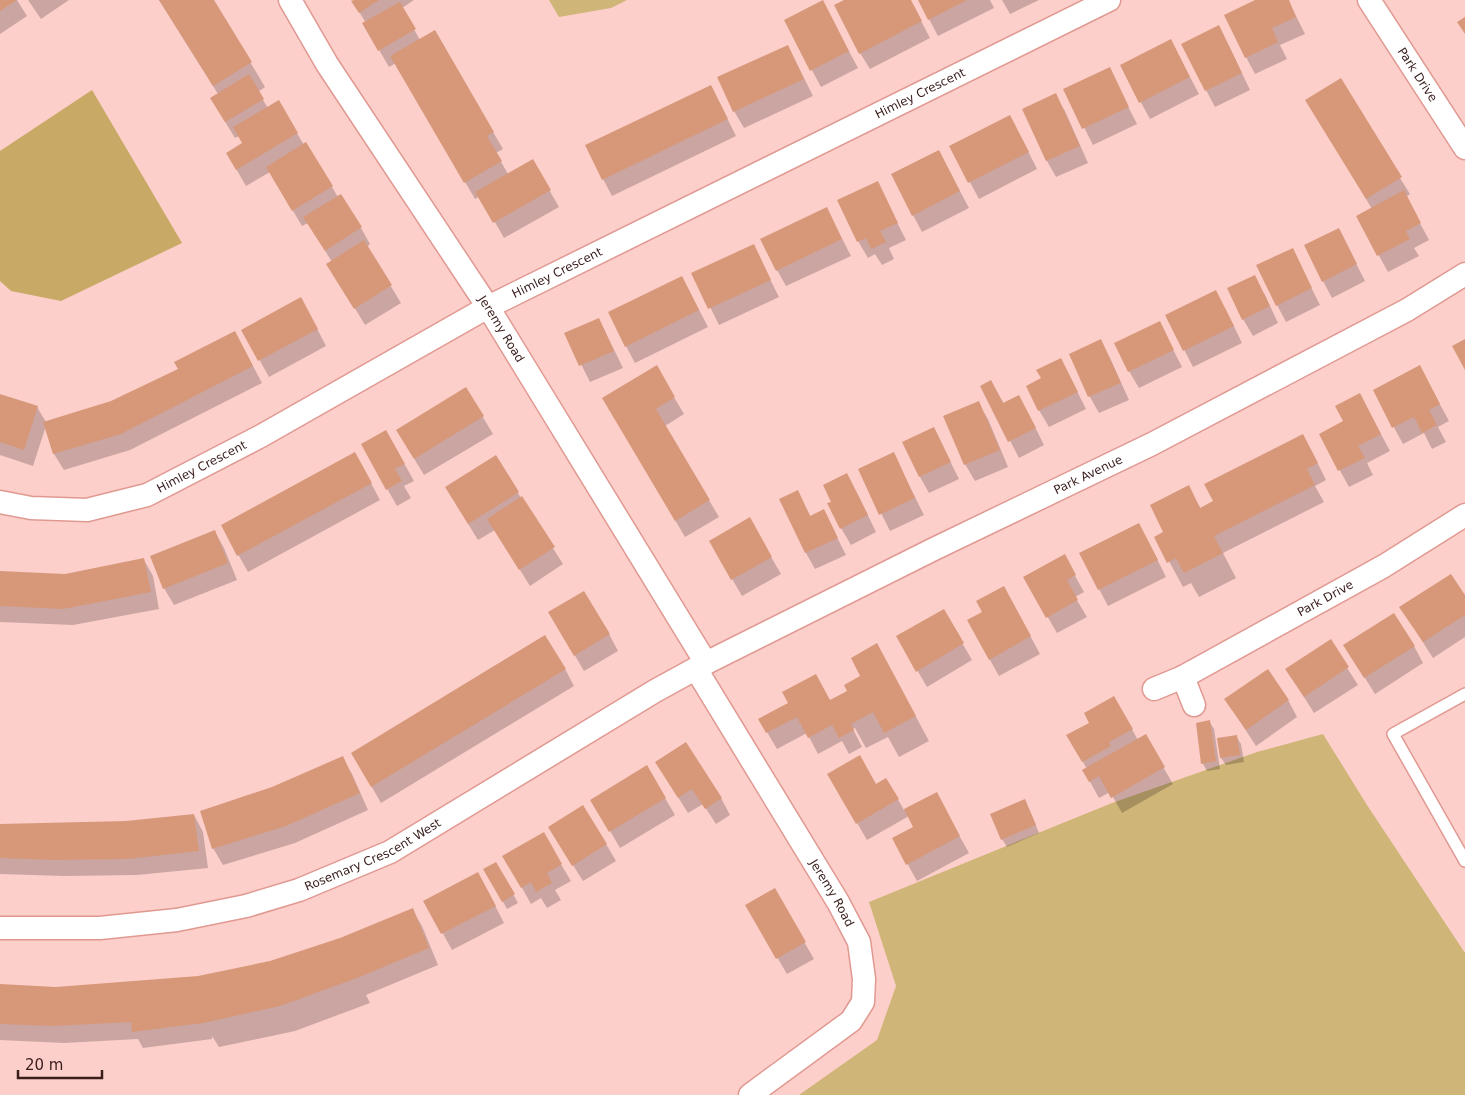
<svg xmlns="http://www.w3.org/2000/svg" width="1465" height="1095" font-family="'DejaVu Sans',sans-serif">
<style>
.green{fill:#d0b579}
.forest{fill:#c8a965}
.shadow{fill:#0003}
.building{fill:#d7987a}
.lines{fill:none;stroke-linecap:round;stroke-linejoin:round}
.lane-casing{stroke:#e09991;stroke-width:14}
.street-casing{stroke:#e09991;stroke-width:25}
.lane{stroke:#fff;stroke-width:11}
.street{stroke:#fff;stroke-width:22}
.labels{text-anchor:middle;stroke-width:4;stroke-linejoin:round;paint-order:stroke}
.street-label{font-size:12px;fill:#381d1b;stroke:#fdcfca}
</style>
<rect width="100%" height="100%" fill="#fdcfca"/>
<path class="green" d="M549,0H627L611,8L559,17Z
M1323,734L1367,805L1465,953V1095H799L877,1040L896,986L869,902L1112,803L1257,752Z"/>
<path class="forest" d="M92,90L182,243L61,301L11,291L0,281V151Z"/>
<path class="shadow" d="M0,0H17L27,16L0,34Z
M28,0H69L41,19Z
M159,0H213L265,87L258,92L268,108L278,102L304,145L306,144L338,197L340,196L361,228L370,244L367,247L401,303L365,325L338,280L332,262L308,223L302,226L270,172L246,186L227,153L244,144L239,136L235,138L221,115L218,94Z
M356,0H414L402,8L420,40L434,32L503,149L496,153L508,174L532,160L559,207L504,238L480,196L475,199L396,63L389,67L364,24L366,23L353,2Z
M847,0H910L930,38L870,69L860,53Z
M919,0H990L994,8L938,36Z
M1002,0H1039L1010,14Z
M1258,0H1288L1305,34L1280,45L1287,59L1255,74L1246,57Z
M831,18L858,68L821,87L785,20Z
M1171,41L1199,94L1150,119L1121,66Z
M1228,44L1250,90L1215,107L1206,90Z
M788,46L813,96L744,128L734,111Z
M1109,69L1137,124L1093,145L1065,90Z
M711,86L736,136L612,196L603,179Z
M1055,95L1065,111L1088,163L1056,177L1047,161L1023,109Z
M1317,117L1400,178L1410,194L1406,197L1429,240L1414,248L1419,256L1388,272L1357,216L1372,209Z
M1019,133L1037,169L979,199L951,147Z
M939,152L969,208L922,232L913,215Z
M877,183L906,240L889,248L894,259L882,265L875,254L868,258L858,241Z
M827,209L851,256L786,286L777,270Z
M1339,230L1365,281L1332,298L1323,281Z
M753,245L779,297L719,325L693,273Z
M1292,249L1320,305L1286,322L1277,305Z
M682,277L708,327L635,363L626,346Z
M1264,293L1278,323L1253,336L1243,319Z
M1225,308L1242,343L1193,367L1167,316Z
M310,315L326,346L269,377L243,330Z
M599,319L623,368L590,382L566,334Z
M1159,322L1182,367L1139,388L1129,371Z
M1101,341L1110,358L1129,400L1099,413L1090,397L1071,354Z
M244,349L262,383L130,450L64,470L54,454L46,426L33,466L0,455V395L37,407L46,422L111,402Z
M1061,359L1086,409L1049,427L1039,410Z
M656,367L684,414L665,426L719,517L685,537L603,398Z
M991,381L1004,404L1028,413L1044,445L1019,458L982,386Z
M1429,384L1449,421L1438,427L1446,442L1432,449L1424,433L1403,444L1374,391Z
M466,389L493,434L424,475L407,447Z
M1360,395L1390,451L1367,463L1373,475L1349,487L1320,434L1345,421Z
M978,403L988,419L1008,467L975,481L965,464Z
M934,429L959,479L929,493L920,477Z
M386,431L414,481L404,486L411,498L397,506L362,445Z
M1312,452L1326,480L1315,486L1324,502L1223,553L1236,578L1199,597L1191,583L1183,587L1156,537L1165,532L1188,487L1201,509Z
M893,453L924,515L890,531L859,469Z
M495,457L563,564L530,586L495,530L478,540L456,504Z
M364,470L380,500L248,572L222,526Z
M856,491L876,532L851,545L841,528Z
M797,492L811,517L823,510L846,555L815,569L806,553Z
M749,519L781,574L742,596L710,541Z
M215,532L224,548L237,580L174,605L164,588Z
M1148,541L1166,577L1108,606L1099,589Z
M1064,556L1084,592L1075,597L1087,617L1057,633L1025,578Z
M144,560L153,576L159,609L73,625L0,622V572L65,575Z
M1465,598V637L1433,658L1401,608Z
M1013,604L1040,654L999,676L990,660L983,613Z
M943,610L972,660L927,687L898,637Z
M550,613L609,634L618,651L584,671Z
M1330,641L1358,685L1314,713L1287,670Z
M1414,646L1423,663L1375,694L1355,662Z
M565,669L574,686L381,803L353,754Z
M891,670L929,741L899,757L888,737L866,748L855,728L853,729L862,747L849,754L842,741L818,754L807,733L777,749L760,720L830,702L849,691L862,677Z
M1114,698L1138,740L1145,736L1173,784L1122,813L1110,792L1099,798L1084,771L1087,769L1068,735L1090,723Z
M1226,700H1288L1297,717L1256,746Z
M1209,721L1214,729L1220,769L1207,771L1203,764Z
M1236,736L1241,744L1244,762L1226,765L1221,758Z
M342,757L352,774L368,810L295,843L223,865L213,848L273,788Z
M829,774L875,785L886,779L904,810L936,794L969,853L917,881L893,838L915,827L909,816L867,840Z
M666,778L721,798L730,815L716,824L703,804L688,813Z
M665,798L675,815L620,848L592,800Z
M1029,809L1039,833L1007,847L1002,839Z
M194,815L203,832L208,868L137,875L64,876L0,874V825L126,822Z
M543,834L571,881L555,890L561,900L547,908L541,898L531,904L504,856Z
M559,843L606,844L616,861L583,881Z
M496,863L518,903L507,909L485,870Z
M487,890L504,923L452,950L425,901Z
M774,890L814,959L787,974L747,906Z
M412,909L422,926L438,965L366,995L370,1003L295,1031L219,1047L212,1036V1039L143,1048L138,1039L64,1043L0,1040V985L56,988L200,977L271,962L340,939Z"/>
<path class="building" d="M0,0H17L0,11Z
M159,0H214L252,62L213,86Z
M354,0H379L359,13L351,1Z
M823,0L849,51L810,71L784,20Z
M844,0H911L922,21L859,54L834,5Z
M918,0H967L928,20Z
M1255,0H1289L1296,17L1272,28L1278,42L1245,58L1224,15Z
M400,2L416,29L378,51L362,23Z
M1465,17V34L1457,22Z
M1219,25L1242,73L1205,91L1181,44Z
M435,30L494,132L487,136L502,161L464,183L390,56Z
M1171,39L1190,77L1139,103L1120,65Z
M788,45L804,79L733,112L717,77Z
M1110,67L1129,107L1082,129L1063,89Z
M249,74L264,99L225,122L210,98Z
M1341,78L1402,177L1366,199L1305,100Z
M711,85L728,119L602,180L585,145Z
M1056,93L1080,146L1046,161L1022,109Z
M279,100L298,133L236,170L226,153L242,143L233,127Z
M1010,115L1029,152L968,183L949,146Z
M306,142L333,186L292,211L266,167Z
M939,150L960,191L912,216L891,174Z
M533,159L551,190L493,223L475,192Z
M878,181L898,223L880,231L886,242L871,249L866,238L857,242L837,200Z
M1404,190L1421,223L1406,231L1410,239L1377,256L1356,216Z
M341,194L362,227L325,251L303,217Z
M827,207L842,239L776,271L760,239Z
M1339,228L1357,264L1322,282L1304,245Z
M364,240L392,285L354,309L326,264Z
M754,244L771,280L708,309L691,273Z
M1293,248L1312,288L1276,306L1256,265Z
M1255,275L1270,306L1242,320L1227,288Z
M682,276L699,310L625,347L608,312Z
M1216,290L1234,326L1183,351L1165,315Z
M301,297L318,329L258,361L241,330Z
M599,318L614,351L579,366L564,333Z
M1160,321L1174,350L1128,372L1114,343Z
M235,331L253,366L121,434L53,454L43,422L111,401L178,369L174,362Z
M1101,339L1121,383L1088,397L1069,354Z
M1465,339V370L1452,346Z
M1061,358L1078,392L1038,411L1026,386L1041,378L1036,370Z
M657,365L675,397L656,409L710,500L675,521L602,398Z
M1420,365L1440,404L1429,410L1437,425L1422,433L1414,417L1392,428L1373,390Z
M991,380L1003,403L1019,395L1036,428L1008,442L980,386Z
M466,387L484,416L414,459L396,430Z
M1360,393L1381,434L1358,446L1365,458L1338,471L1319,434L1343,421L1335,406Z
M0,394L38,406L24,450L0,442Z
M979,401L1000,450L964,465L943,416Z
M934,427L951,462L919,477L902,442Z
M386,430L405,464L395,469L402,481L386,490L361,444Z
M1303,434L1318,463L1307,469L1315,485L1214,536L1223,553L1184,573L1176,558L1167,563L1154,537L1163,532L1150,505L1189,485L1200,508L1213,501L1204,484Z
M355,452L372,483L237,556L221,525Z
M894,452L915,498L879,515L858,469Z
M496,455L519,492L468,524L445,487Z
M847,473L868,515L840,529L827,503L831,502L823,485Z
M798,490L810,516L824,509L838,538L805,553L779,499Z
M522,496L555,547L519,570L487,519Z
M750,517L772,557L731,580L709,541Z
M1139,523L1158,560L1098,590L1079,553Z
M215,530L228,563L163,589L150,556Z
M1065,554L1076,575L1067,580L1078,600L1046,618L1023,577Z
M144,558L151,592L63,609L0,606V571L65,574Z
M1451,574L1465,595V615L1423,642L1399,607Z
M1004,586L1031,636L989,660L967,620L982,612L976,601Z
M584,591L610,634L574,656L548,612Z
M944,609L964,643L916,672L896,636Z
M1394,613L1415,646L1364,678L1343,645Z
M545,635L566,669L371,787L351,753Z
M1331,639L1349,667L1304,697L1285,669Z
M877,643L916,716L884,733L873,712L851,724L854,730L839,738L832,725L808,738L797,717L766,733L758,719L788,703L782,692L816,674L830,700L847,691L844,685L860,676L851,658Z
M1268,669L1289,700L1246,730L1224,699Z
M1114,696L1133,729L1109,742L1111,746L1082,762L1066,735L1089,723L1084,713Z
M1210,720L1216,761L1201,764L1196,723Z
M1146,734L1165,767L1111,798L1099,776L1089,782L1082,770Z
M1237,735L1240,755L1220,758L1217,738Z
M686,742L722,798L705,809L692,789L678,798L655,762Z
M860,755L876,784L886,778L899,799L856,824L827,774Z
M343,756L360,793L286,826L212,849L200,811L272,787Z
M647,765L666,798L609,832L590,800Z
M937,792L960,836L906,865L892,838L913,827L904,809Z
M1025,799L1036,825L1001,840L990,814Z
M583,805L607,844L572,866L548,827Z
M194,814L199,851L127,859L54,860L0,858V824L126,821Z
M544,832L562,864L547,873L552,883L536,892L531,882L521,888L502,856Z
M496,862L515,894L502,902L483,869Z
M478,872L496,906L441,934L423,901Z
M775,888L806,942L776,959L745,905Z
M413,908L429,948L357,978L280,1006L203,1023L132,1032L131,1022L53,1026L0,1024V984L56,987L198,976L270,961L340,938Z"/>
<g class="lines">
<g class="lane-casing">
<path id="lane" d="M1465,694L1393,734L1465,861"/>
</g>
<g class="street-casing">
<g id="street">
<path id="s1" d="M290,0L327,64L488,307L706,663"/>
<path id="s2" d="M1369,0L1465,148"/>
<path id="s3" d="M0,502L31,508L87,510L147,495L261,436L488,307L1109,0"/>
<path id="s4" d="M696,669L838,902L859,942L864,979L863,1002L851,1021L750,1095"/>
<path d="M1183,677L1194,705"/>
<path id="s5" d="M1154,689L1183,677L1384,566L1465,515"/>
<path id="s6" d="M0,928H100L177,920L246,906L299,890L390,852L655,691L706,663L934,549L1152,444L1407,310L1465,274"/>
</g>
</g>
<use href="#lane" class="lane"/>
<use href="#street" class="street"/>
</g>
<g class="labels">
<g class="street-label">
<text dy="4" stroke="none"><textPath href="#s2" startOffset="89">Park Drive</textPath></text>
<text dy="4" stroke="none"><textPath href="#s3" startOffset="1021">Himley Crescent</textPath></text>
<text dy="4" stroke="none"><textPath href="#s3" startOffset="616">Himley Crescent</textPath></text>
<text dy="4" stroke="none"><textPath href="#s1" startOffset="391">Jeremy Road</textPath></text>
<text dy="4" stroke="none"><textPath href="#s3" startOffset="211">Himley Crescent</textPath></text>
<text dy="4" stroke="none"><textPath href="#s6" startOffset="1196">Park Avenue</textPath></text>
<text dy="4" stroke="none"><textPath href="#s5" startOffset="194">Park Drive</textPath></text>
<text dy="4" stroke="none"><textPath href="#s6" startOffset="385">Rosemary Crescent West</textPath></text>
<text dy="4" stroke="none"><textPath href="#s4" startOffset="262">Jeremy Road</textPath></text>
</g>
</g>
<path d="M18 1070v8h84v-8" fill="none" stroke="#381d1b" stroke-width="2.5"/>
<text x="25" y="1070" font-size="15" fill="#381d1b" stroke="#fdcfca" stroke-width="4" paint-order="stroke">20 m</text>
</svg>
